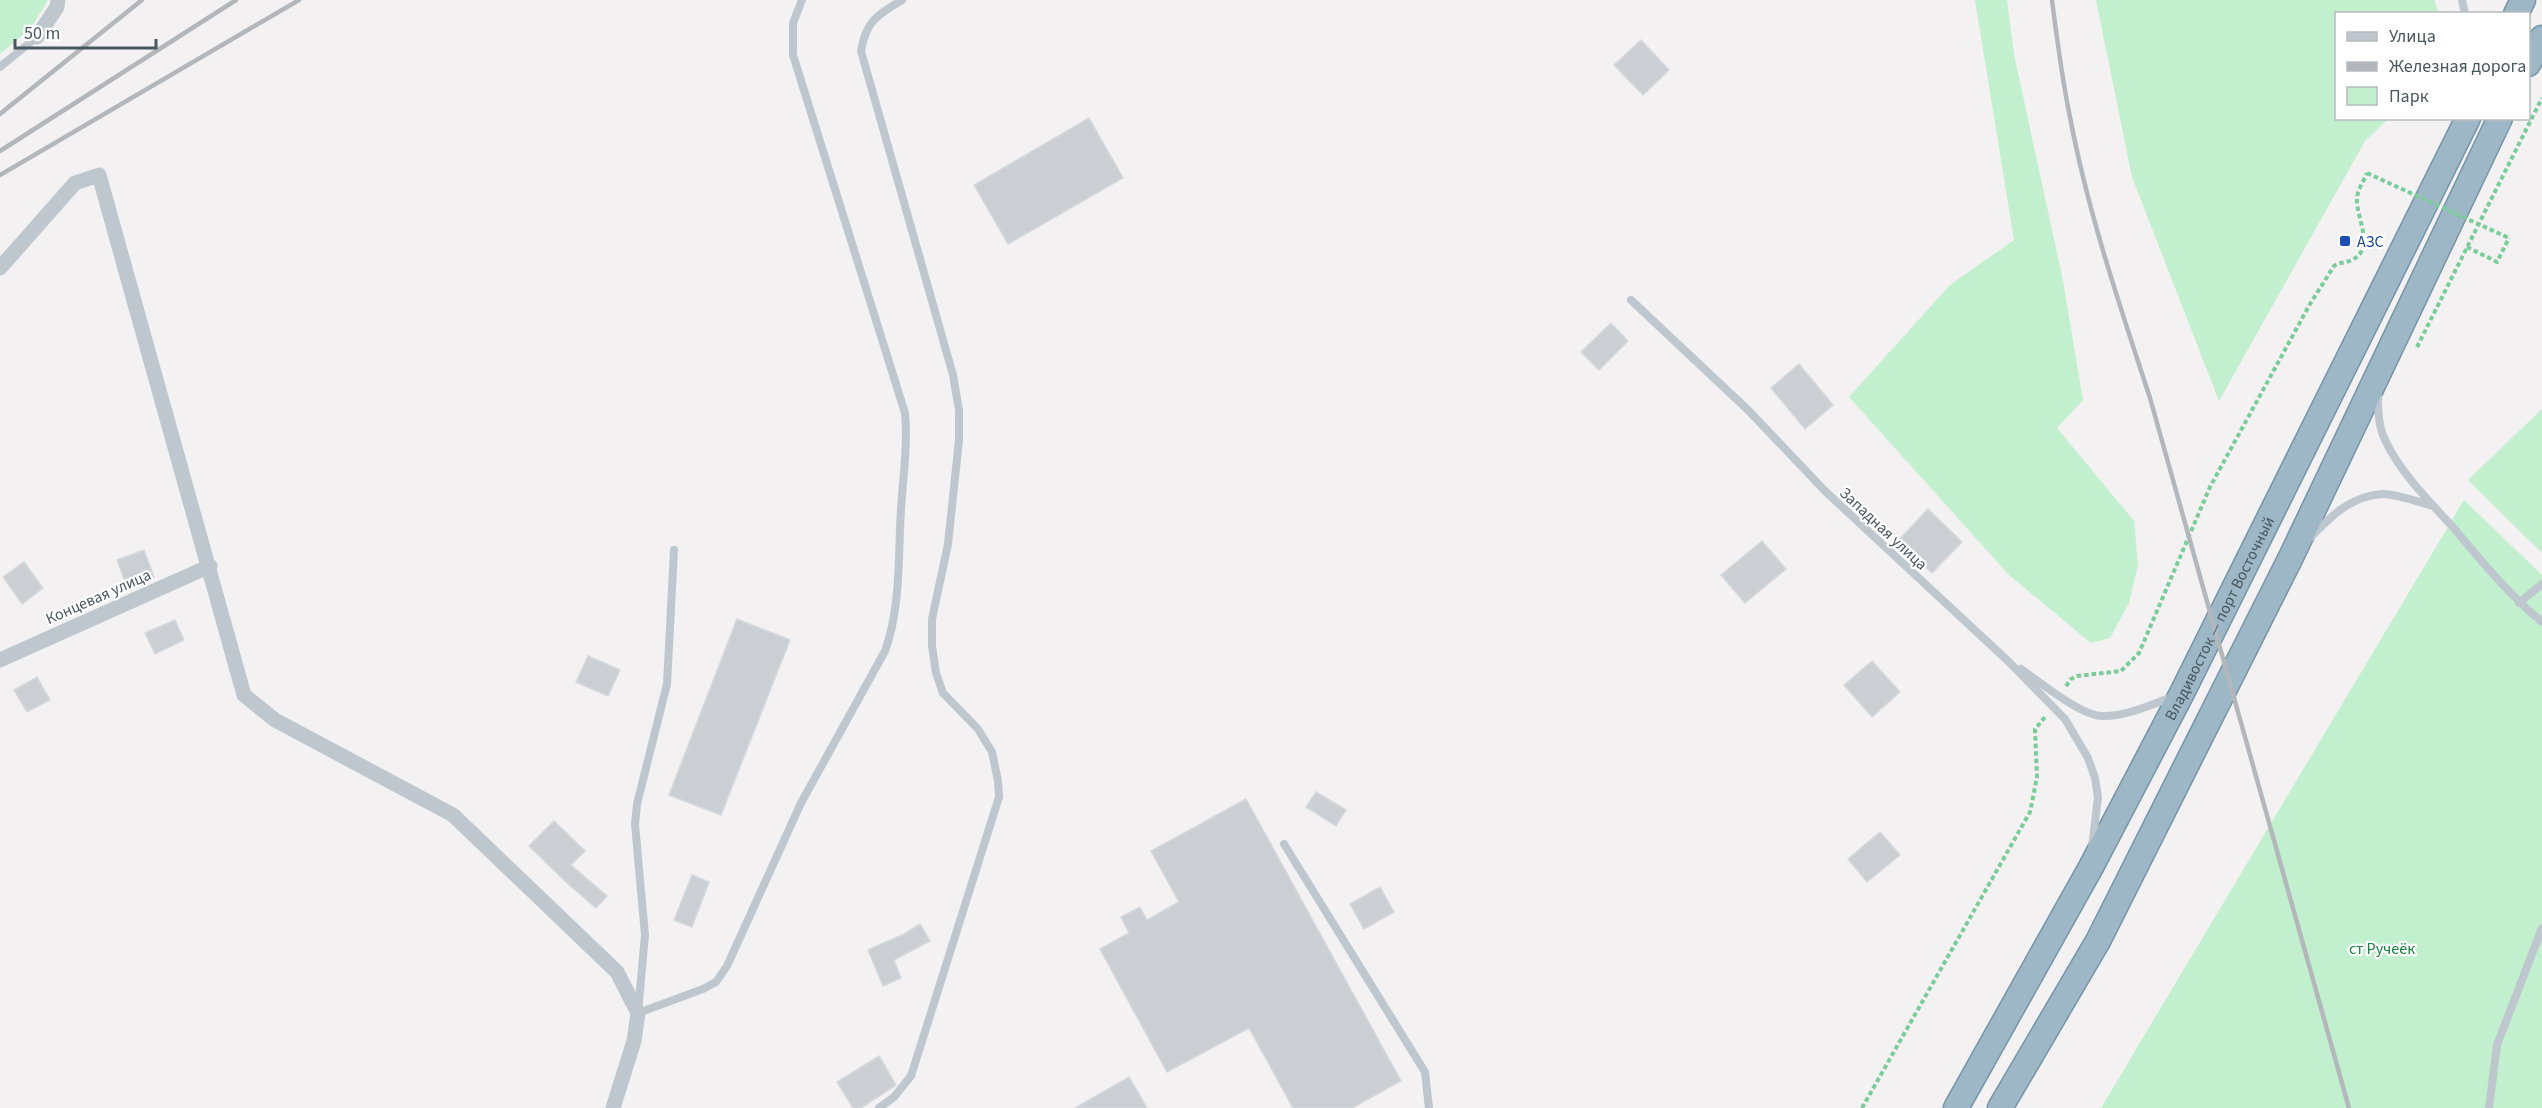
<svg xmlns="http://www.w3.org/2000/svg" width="2542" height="1108" font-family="'Source Sans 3',sans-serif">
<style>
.green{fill:#c2efce}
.building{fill:#cbcfd3;stroke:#d5d8dc;stroke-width:1.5}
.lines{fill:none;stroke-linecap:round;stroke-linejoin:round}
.trunk-casing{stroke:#7595aa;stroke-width:27}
.path{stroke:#7acd9a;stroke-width:4;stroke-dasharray:4.5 3;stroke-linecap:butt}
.service{stroke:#bdc7cd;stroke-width:8}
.minor{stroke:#bdc7cd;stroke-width:15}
.trunk{stroke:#9eb7c6;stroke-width:24}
.rail{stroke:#b3b7bb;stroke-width:4.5}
.path-bridge{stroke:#7acd9a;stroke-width:4;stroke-dasharray:4.5 3;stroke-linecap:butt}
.transit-dot{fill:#1a4fb4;stroke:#fff;stroke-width:2}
.labels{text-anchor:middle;stroke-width:4.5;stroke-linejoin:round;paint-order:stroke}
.transit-label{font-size:16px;fill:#164399;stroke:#fff;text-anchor:start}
.street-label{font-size:16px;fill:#49575e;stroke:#fff}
.park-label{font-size:16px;fill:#1a8041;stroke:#fff}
</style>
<rect width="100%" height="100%" fill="#f3f1f1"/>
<path class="green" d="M0,0H48L31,28L0,54Z
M1975,0H2007L2014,54L2063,281L2083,400L2057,428L2134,521L2138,565L2129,603L2110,638L2091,643L2009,575L1849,397L1950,285L2014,240Z
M2096,0H2434L2439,13L2336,14V118L2388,119L2365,141L2219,401L2132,177Z
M2542,409V553L2468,480Z
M2464,500L2542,575V1108H2101Z"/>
<path class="building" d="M1641,40L1669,70L1643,95L1614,65Z
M1089,118L1123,178L1008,244L974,185Z
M1611,323L1628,341L1599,370L1581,352Z
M1799,364L1833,405L1805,429L1771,388Z
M1928,509L1962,542L1932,573L1898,541Z
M1762,541L1786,569L1745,603L1721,575Z
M144,550L154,577L127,587L117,560Z
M24,562L43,588L22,604L3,577Z
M737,619L790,640L721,815L669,795Z
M175,620L184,640L155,654L145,633Z
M588,656L620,670L608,696L576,682Z
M1872,661L1900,692L1872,717L1844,685Z
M37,677L50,700L27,712L14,690Z
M1316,792L1346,810L1336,826L1306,807Z
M1246,799L1401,1081L1352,1108H1293L1249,1028L1167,1072L1100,949L1129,933L1121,917L1140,907L1147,920L1179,902L1151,851Z
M554,821L585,851L571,865L607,896L596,908L567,883L529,846Z
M1880,832L1900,855L1867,882L1848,859Z
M692,875L709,882L692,927L674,920Z
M1380,887L1394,912L1364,929L1350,904Z
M920,924L930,941L894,960L901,978L883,986L868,950L904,934Z
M879,1056L896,1085L861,1108H853L837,1082Z
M1129,1077L1147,1108H1075Z"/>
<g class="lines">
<g class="trunk-casing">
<g id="trunk">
<path d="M2516,14L2523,0"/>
<path d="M2528,64L2542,38"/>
<path id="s1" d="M1956,1108L2091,867L2182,693L2468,118"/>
<path d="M2000,1108L2098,941L2291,557L2500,118"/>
</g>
</g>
<path class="path" d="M2467,247L2497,262L2509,238
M2417,347L2542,98
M2066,686L2071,679L2077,676L2121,671L2139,653L2210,487L2310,304L2334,266C2339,262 2346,263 2352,260C2376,248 2356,218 2357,199C2357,190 2364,181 2367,173
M1862,1108L2030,812L2037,777L2035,729L2045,717"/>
<path class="service" d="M2462,0L2465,14
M0,67L37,37
M1631,300L1748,410L1825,491L2008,661L2065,719L2088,758L2095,778L2098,797L2092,848
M2378,393C2378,410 2378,427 2386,442C2401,473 2428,500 2451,525C2480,559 2508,594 2542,622
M2311,537C2331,516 2351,496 2382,494C2398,494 2418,502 2433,506
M674,550L667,684L637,804L635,824L645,935L638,1013L703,989L716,982L727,966L801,803L885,651C901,607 898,556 901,509C903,476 908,446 905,413L793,55V23L802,0
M2519,603L2542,584
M2021,669C2040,682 2081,716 2102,716C2126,717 2152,704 2175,696
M1284,844L1425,1072L1429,1108
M879,1108L894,1097L911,1076L999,797L998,781L992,752L978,729L943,693L936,673L932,646V619L948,544L959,440V410L953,375L861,51C866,21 877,15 902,0
M2489,1108L2497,1045L2542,928"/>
<path class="minor" d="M37,37L57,7L58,0
M0,268L75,183L99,175L244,695L275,720L453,815L617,972L638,1013L634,1041L613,1108
M0,660L210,566"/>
<use href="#trunk" class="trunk"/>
<path class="rail" d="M2052,0C2057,39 2062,79 2070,117C2088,213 2120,306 2150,398L2349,1108
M0,114L142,0
M0,151L236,0
M0,175L299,0"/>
<path class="path-bridge" d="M2367,173L2509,238"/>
</g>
<rect class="transit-dot" x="2339" y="235" width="12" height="12" rx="3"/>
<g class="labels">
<g class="transit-label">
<text x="2357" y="247">АЗС</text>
</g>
<g class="street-label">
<text transform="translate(1884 528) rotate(43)" y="6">Западная улица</text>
<text transform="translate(98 596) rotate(-24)" y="6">Концевая улица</text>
<text dy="6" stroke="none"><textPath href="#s1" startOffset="556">Владивосток — порт Восточный</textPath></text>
</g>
<g class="park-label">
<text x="2382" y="954">ст Ручеёк</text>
</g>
</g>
<rect x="2335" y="12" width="195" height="108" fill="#ffffff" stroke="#b6bcbf" stroke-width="1.5"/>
<rect x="2347" y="32" width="30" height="9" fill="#bdc7cd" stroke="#b6bcbf" stroke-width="1.5"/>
<text x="2389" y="42" font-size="18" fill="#49575e">Улица</text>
<rect x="2347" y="62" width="30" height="9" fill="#b3b7bb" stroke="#b6bcbf" stroke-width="1.5"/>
<text x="2389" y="72" font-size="18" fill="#49575e">Железная дорога</text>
<rect x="2347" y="87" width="30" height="18" fill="#c2efce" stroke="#b6bcbf" stroke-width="1.5"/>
<text x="2389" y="102" font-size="18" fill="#49575e">Парк</text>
<path d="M15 39v9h141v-9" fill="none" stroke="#49575e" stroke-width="3"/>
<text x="24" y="39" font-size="18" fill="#49575e" stroke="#ffffff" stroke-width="4.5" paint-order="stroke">50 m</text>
</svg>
